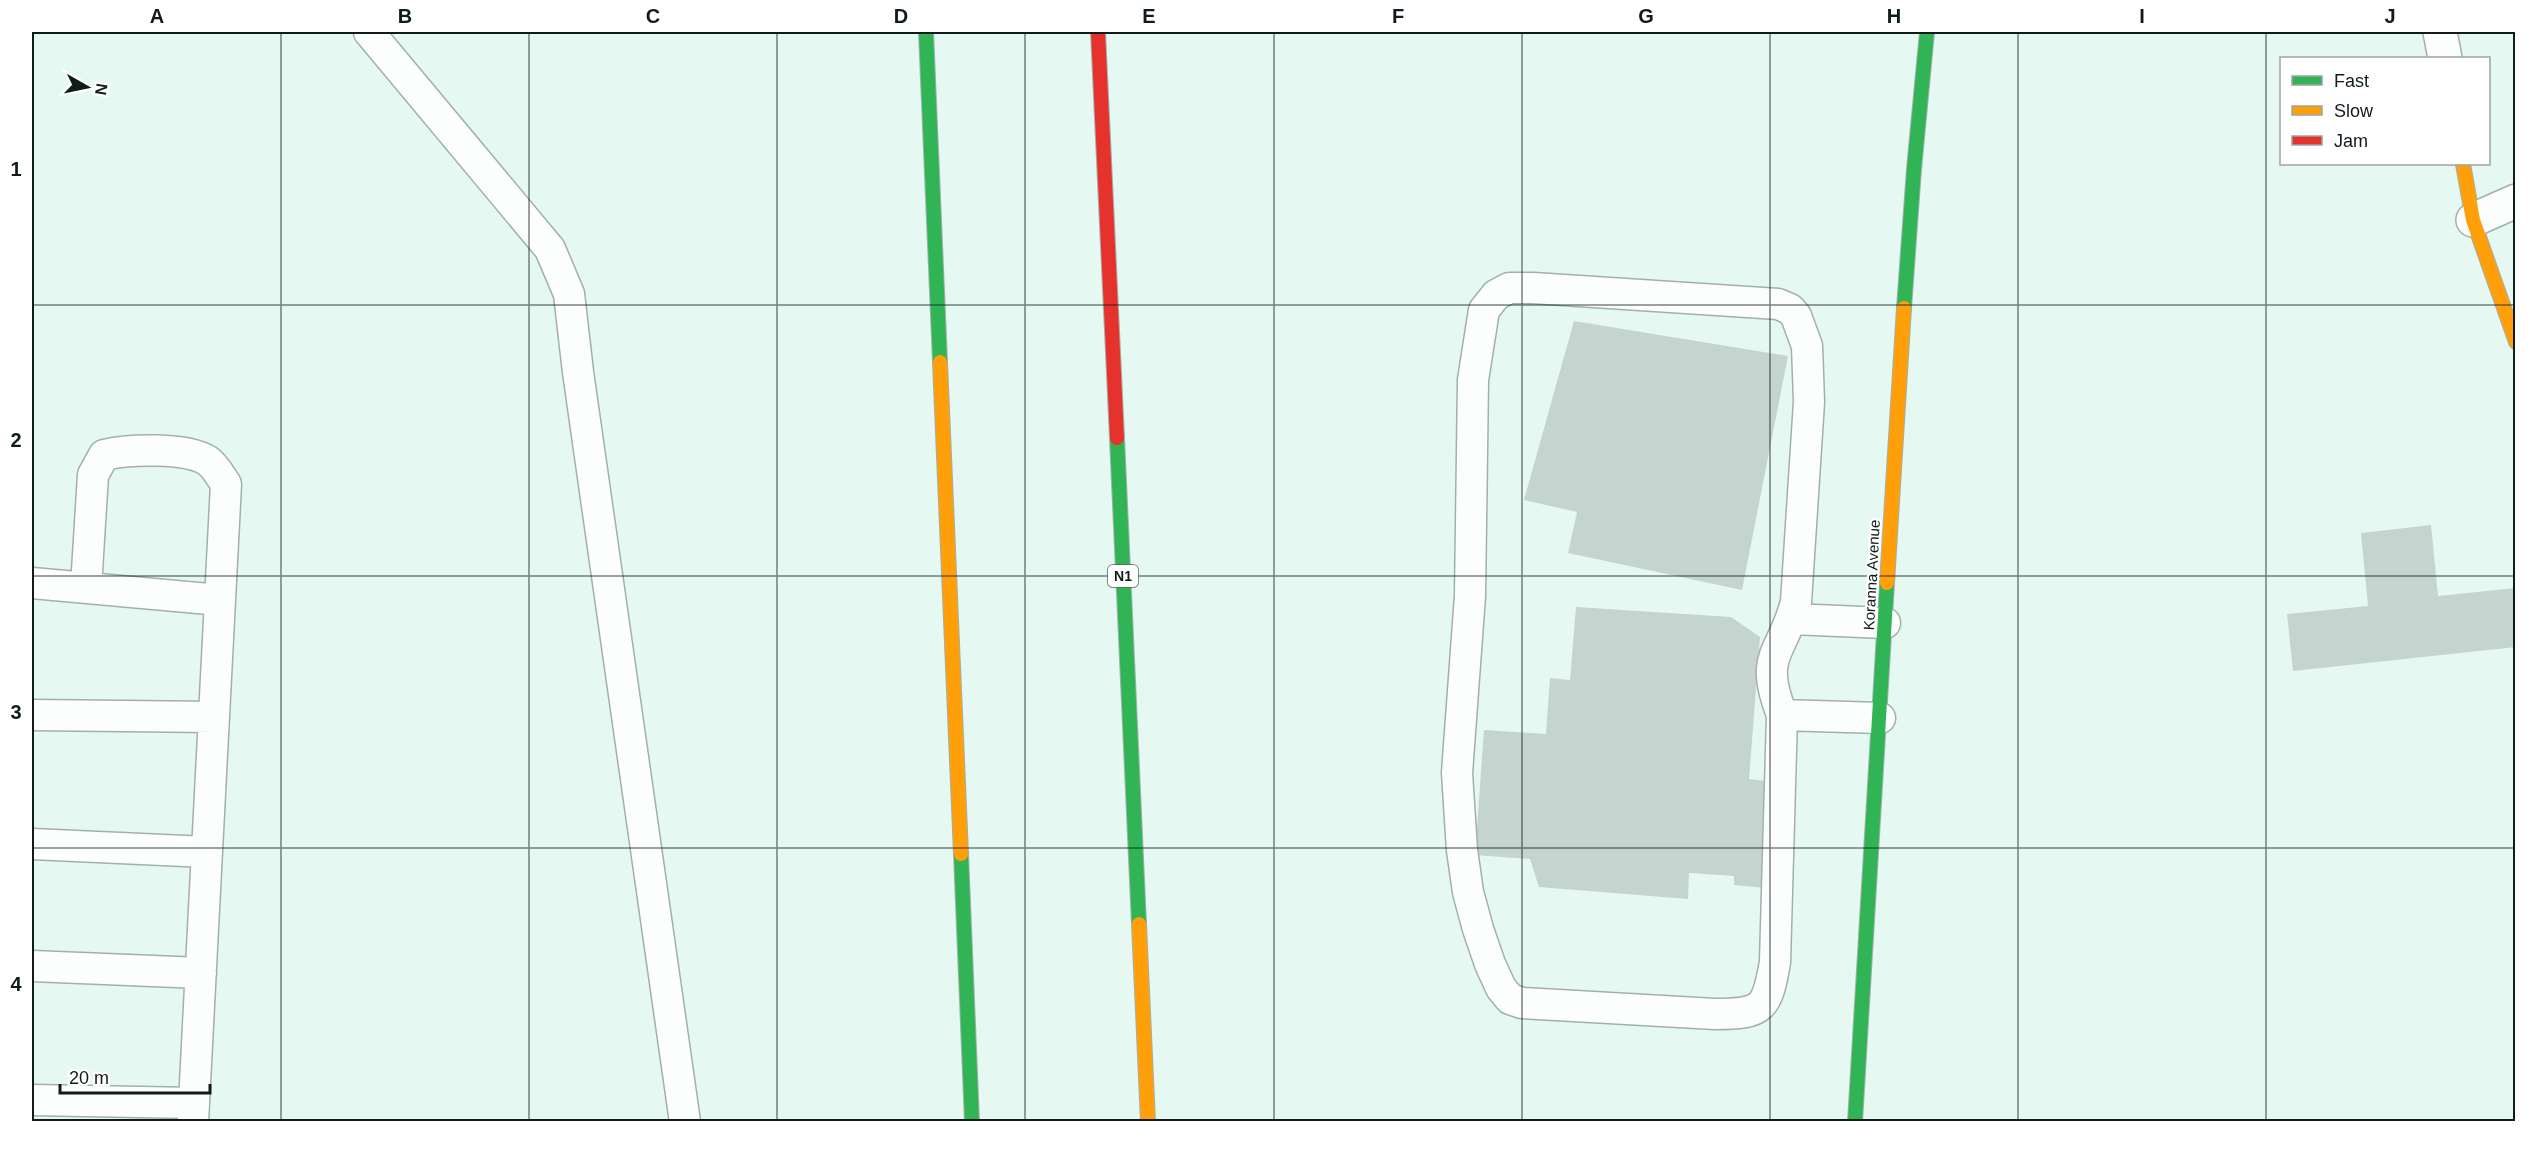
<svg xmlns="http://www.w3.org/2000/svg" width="2547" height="1153" font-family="Helvetica,sans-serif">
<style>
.building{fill:#c6d4d0}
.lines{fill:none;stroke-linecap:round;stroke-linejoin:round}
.lane-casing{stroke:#a2b0ac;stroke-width:33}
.street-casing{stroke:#a2b0ac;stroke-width:36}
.fast-casing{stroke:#a2b0ac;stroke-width:16}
.slow-casing{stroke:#a2b0ac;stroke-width:16}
.jam-casing{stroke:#a2b0ac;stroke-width:16}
.lane{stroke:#fbfefd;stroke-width:30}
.street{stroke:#fbfefd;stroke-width:33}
.fast{stroke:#30b455;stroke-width:14}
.slow{stroke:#ff9f0a;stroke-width:14}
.jam{stroke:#e5322d;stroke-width:14}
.grid{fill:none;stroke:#101c19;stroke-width:1.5;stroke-opacity:0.55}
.labels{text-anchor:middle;stroke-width:4.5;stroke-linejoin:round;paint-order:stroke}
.shield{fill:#fff;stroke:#58605e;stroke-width:1.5}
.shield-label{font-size:14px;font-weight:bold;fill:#101c19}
.street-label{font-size:15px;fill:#101c19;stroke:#fff}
.neatline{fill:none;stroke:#101c19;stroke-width:2}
.grid-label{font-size:20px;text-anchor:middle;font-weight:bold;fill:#101c19}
</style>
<rect width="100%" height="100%" fill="#e6f8f2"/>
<path class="building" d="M1574,321L1788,356L1742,590L1568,553L1577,512L1524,500Z
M2431,525L2438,596L2516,588V647L2293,671L2287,614L2368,606L2361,533Z
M1576,607L1731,617L1760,637L1749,779L1774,782L1766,888L1734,885V876L1689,873L1688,899L1539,887L1530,859L1475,855L1484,730L1546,734L1550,678L1570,680Z"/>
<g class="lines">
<g class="lane-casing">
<path id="lane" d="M369,32L550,249L569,294L578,372L685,1122
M1509,288H1533L1778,304L1790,309L1796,316L1807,346L1809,402L1796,602C1782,656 1758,653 1782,715L1775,962C1767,1009 1763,1014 1715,1014L1522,1003L1510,999L1501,988L1490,964L1478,929L1468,892L1462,850L1457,773L1470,596L1473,380L1484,310L1496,295Z
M32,583L220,600
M86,587L93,475L104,455C128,449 187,447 208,461C215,466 221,477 226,484L193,1122
M1792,619L1885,623
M32,715L214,717
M1782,715L1880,718
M32,844L207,852
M32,966L201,973
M32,1100L194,1103"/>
</g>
<g class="street-casing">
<path id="street" d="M2440,32L2445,58
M2473,220L2516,201"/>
</g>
<g class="fast-casing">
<path id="fast" d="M926,32L940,362
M1904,308L1914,169L1927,32
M1117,438L1139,924
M961,854L972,1122
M1855,1122L1887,583"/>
</g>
<g class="slow-casing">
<path id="slow" d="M2463,164L2473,220L2516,342
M940,362L961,854
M1887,583L1904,308
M1139,924L1148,1122"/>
</g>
<g class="jam-casing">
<path id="jam" d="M1098,32L1117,438"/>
</g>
<use href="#lane" class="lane"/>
<use href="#street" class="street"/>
<use href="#fast" class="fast"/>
<use href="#slow" class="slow"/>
<use href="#jam" class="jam"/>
</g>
<path class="grid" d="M281,32V1122M529,32V1122M777,32V1122M1025,32V1122M1274,32V1122M1522,32V1122M1770,32V1122M2018,32V1122M2266,32V1122M32,305H2516M32,576H2516M32,848H2516"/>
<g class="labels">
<rect class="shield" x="1108" y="565" width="30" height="22" rx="4.5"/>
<g class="shield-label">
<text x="1123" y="581">N1</text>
</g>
<g class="street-label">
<text transform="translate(1872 575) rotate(-87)" y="5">Koranna Avenue</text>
</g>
</g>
<rect width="2547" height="1153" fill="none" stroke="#ffffff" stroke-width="66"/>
<rect x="2280" y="57" width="210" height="108" fill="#ffffff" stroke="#9fa4a3" stroke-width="1.5"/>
<rect x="2292" y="76" width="30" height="9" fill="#30b455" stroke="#9fa4a3" stroke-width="1.5"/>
<text x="2334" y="87" font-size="18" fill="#101c19">Fast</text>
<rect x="2292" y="106" width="30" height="9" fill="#ff9f0a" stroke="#9fa4a3" stroke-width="1.5"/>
<text x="2334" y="117" font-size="18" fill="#101c19">Slow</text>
<rect x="2292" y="136" width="30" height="9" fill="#e5322d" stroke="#9fa4a3" stroke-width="1.5"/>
<text x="2334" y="147" font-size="18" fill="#101c19">Jam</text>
<g transform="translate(87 87) rotate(99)" stroke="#ffffff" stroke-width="4.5" paint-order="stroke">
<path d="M0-4.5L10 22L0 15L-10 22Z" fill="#101c19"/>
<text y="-9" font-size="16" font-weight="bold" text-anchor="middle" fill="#101c19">N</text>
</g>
<path d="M60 1084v9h150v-9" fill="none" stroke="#101c19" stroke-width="3"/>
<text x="69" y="1084" font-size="18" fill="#101c19" stroke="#ffffff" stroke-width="4.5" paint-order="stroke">20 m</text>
<rect x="33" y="33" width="2481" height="1087" class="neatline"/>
<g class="grid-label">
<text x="157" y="23">A</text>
<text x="405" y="23">B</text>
<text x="653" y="23">C</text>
<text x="901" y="23">D</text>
<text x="1149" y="23">E</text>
<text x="1398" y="23">F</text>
<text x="1646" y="23">G</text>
<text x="1894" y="23">H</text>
<text x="2142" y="23">I</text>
<text x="2390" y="23">J</text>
<text x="16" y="176">1</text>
<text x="16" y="447">2</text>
<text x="16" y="719">3</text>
<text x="16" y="991">4</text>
</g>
</svg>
